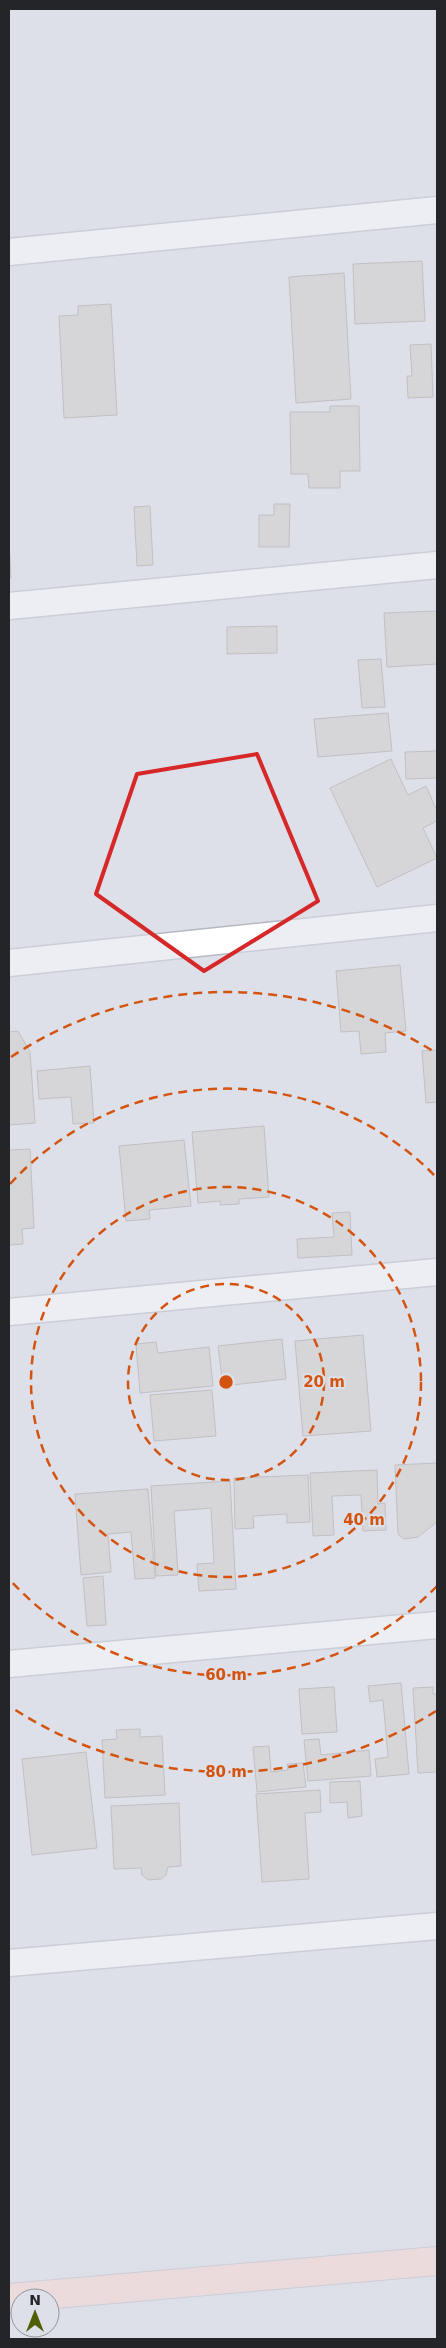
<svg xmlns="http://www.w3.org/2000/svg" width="446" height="2348" font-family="'DejaVu Sans',sans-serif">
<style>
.building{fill:#cfc7c1;stroke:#a09893}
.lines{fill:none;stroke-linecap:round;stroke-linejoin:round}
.street-casing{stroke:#b6b8c1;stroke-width:29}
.secondary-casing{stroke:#b6b8c1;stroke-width:30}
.street{stroke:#fff;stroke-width:26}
.secondary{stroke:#fed5cf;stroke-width:28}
.marked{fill:none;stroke:#d62828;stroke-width:4;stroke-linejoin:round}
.ring{fill:none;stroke:#d4540f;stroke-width:2.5;stroke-dasharray:9 6}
.centre{fill:#d4540f;stroke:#dde0e9;stroke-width:2.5}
.ring-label{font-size:15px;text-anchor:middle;font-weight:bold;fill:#d4540f;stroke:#dde0e9;stroke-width:4;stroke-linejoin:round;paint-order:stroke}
</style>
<rect width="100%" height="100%" fill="#dde0e9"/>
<path class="building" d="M422,261L425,321L355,324L353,264Z
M344,273L351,399L296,403L289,277Z
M111,304L117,415L64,418L59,316L78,315V306Z
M431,344L433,397L408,398L407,376H412L410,345Z
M330,406H359L360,471H340V488H309L308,474H291L290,412H330Z
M274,504H290L289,547H259V515H274Z
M150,506L153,565L137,566L134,507Z
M9,540L11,578H9Z
M437,611V664L387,667L384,613Z
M277,626V653L227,654V627Z
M381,659L385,707L362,708L358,660Z
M388,713L392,751L318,757L314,719Z
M437,751V778L406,779L405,752Z
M391,759L408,795L426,786L437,811V821L423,828L437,858L377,887L330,788Z
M400,965L406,1031L385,1033L386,1052L361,1054L359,1031L341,1032L336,971Z
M18,1031L30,1052L35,1123L9,1125V1032Z
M437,1050V1102L426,1103L422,1051Z
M90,1066L94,1123L73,1124L71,1097L39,1099L37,1071Z
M264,1126L269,1197L239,1199V1204L220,1205V1201L198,1203L192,1132Z
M184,1140L191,1206L149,1210L150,1219L126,1221L119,1146Z
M30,1149L34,1228L22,1229L23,1244L9,1245V1150Z
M350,1212L352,1255L298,1258L297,1239L334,1237L332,1213Z
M363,1335L371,1431L303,1436L295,1341Z
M282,1339L286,1379L223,1386L218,1346Z
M156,1342L158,1353L209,1347L213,1386L140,1393L136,1344Z
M212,1390L216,1436L154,1441L150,1395Z
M437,1463V1522L418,1537L404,1539L398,1534L395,1465Z
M377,1470L378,1504L385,1503L386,1530L363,1531L361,1495L332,1496L334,1535L313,1536L310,1473Z
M308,1475L310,1522L287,1523V1514L253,1516L254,1528L235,1529L234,1478Z
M230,1481L236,1589L199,1591L197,1564L214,1563L211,1508L174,1511L178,1575L156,1576L151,1486Z
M148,1489L155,1578L135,1579L131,1532L108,1534L111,1572L81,1575L75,1494Z
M103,1576L106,1625L87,1626L83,1578Z
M401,1683L409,1774L377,1777L375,1759L388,1757L383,1700L370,1702L368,1686Z
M334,1687L337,1732L302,1734L299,1689Z
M433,1687V1694H437V1772L418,1773L413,1688Z
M140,1729V1737L162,1736L165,1795L105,1798L102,1740L117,1739L116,1730Z
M319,1739L321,1755L369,1750L371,1776L308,1781L304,1740Z
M269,1746L271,1772L288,1770L287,1764L303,1763L306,1787L257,1792L253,1747Z
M86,1752L97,1848L32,1855L22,1759Z
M360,1781L362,1816L348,1818L347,1802L330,1803V1782Z
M320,1790L321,1812L305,1813L309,1879L262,1882L256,1794Z
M179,1803L181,1866L168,1867L166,1875L161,1879L148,1880L142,1875L141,1868L114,1869L111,1806Z"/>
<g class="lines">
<g class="street-casing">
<path id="street" d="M9,252L437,210
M9,606L437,565
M9,963L437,918
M9,1312L437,1272
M9,1664L437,1625
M9,1963L437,1926"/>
</g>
<g class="secondary-casing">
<path id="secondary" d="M9,2298L437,2261"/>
</g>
<use href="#street" class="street"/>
<use href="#secondary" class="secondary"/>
</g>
<path d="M0 0H446V2348H0ZM257,754L318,901L204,971L96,894L137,774Z" fill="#dde0e9" fill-opacity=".55" fill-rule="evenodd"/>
<path class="marked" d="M257,754L318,901L204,971L96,894L137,774Z"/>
<g class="ring">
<circle cx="226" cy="1382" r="98"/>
<circle cx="226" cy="1382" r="195"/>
<path d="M437 1586A293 293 0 0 1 10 1580M10 1184A293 293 0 0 1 437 1178"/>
<path d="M436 1711A390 390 0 0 1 11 1707M11 1057A390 390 0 0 1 436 1053"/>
</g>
<circle cx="226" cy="1382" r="8" class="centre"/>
<g class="ring-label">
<text x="324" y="1387">20 m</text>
<text x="364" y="1525">40 m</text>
<text x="226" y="1680">60 m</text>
<text x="226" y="1777">80 m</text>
</g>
<rect width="446" height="2348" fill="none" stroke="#242528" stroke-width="20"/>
<g transform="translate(35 2313)"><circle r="24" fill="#dde0e9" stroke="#93959c"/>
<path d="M0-4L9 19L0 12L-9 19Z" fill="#4f6004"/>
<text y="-8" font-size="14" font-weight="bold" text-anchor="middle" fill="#242528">N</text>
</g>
</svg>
